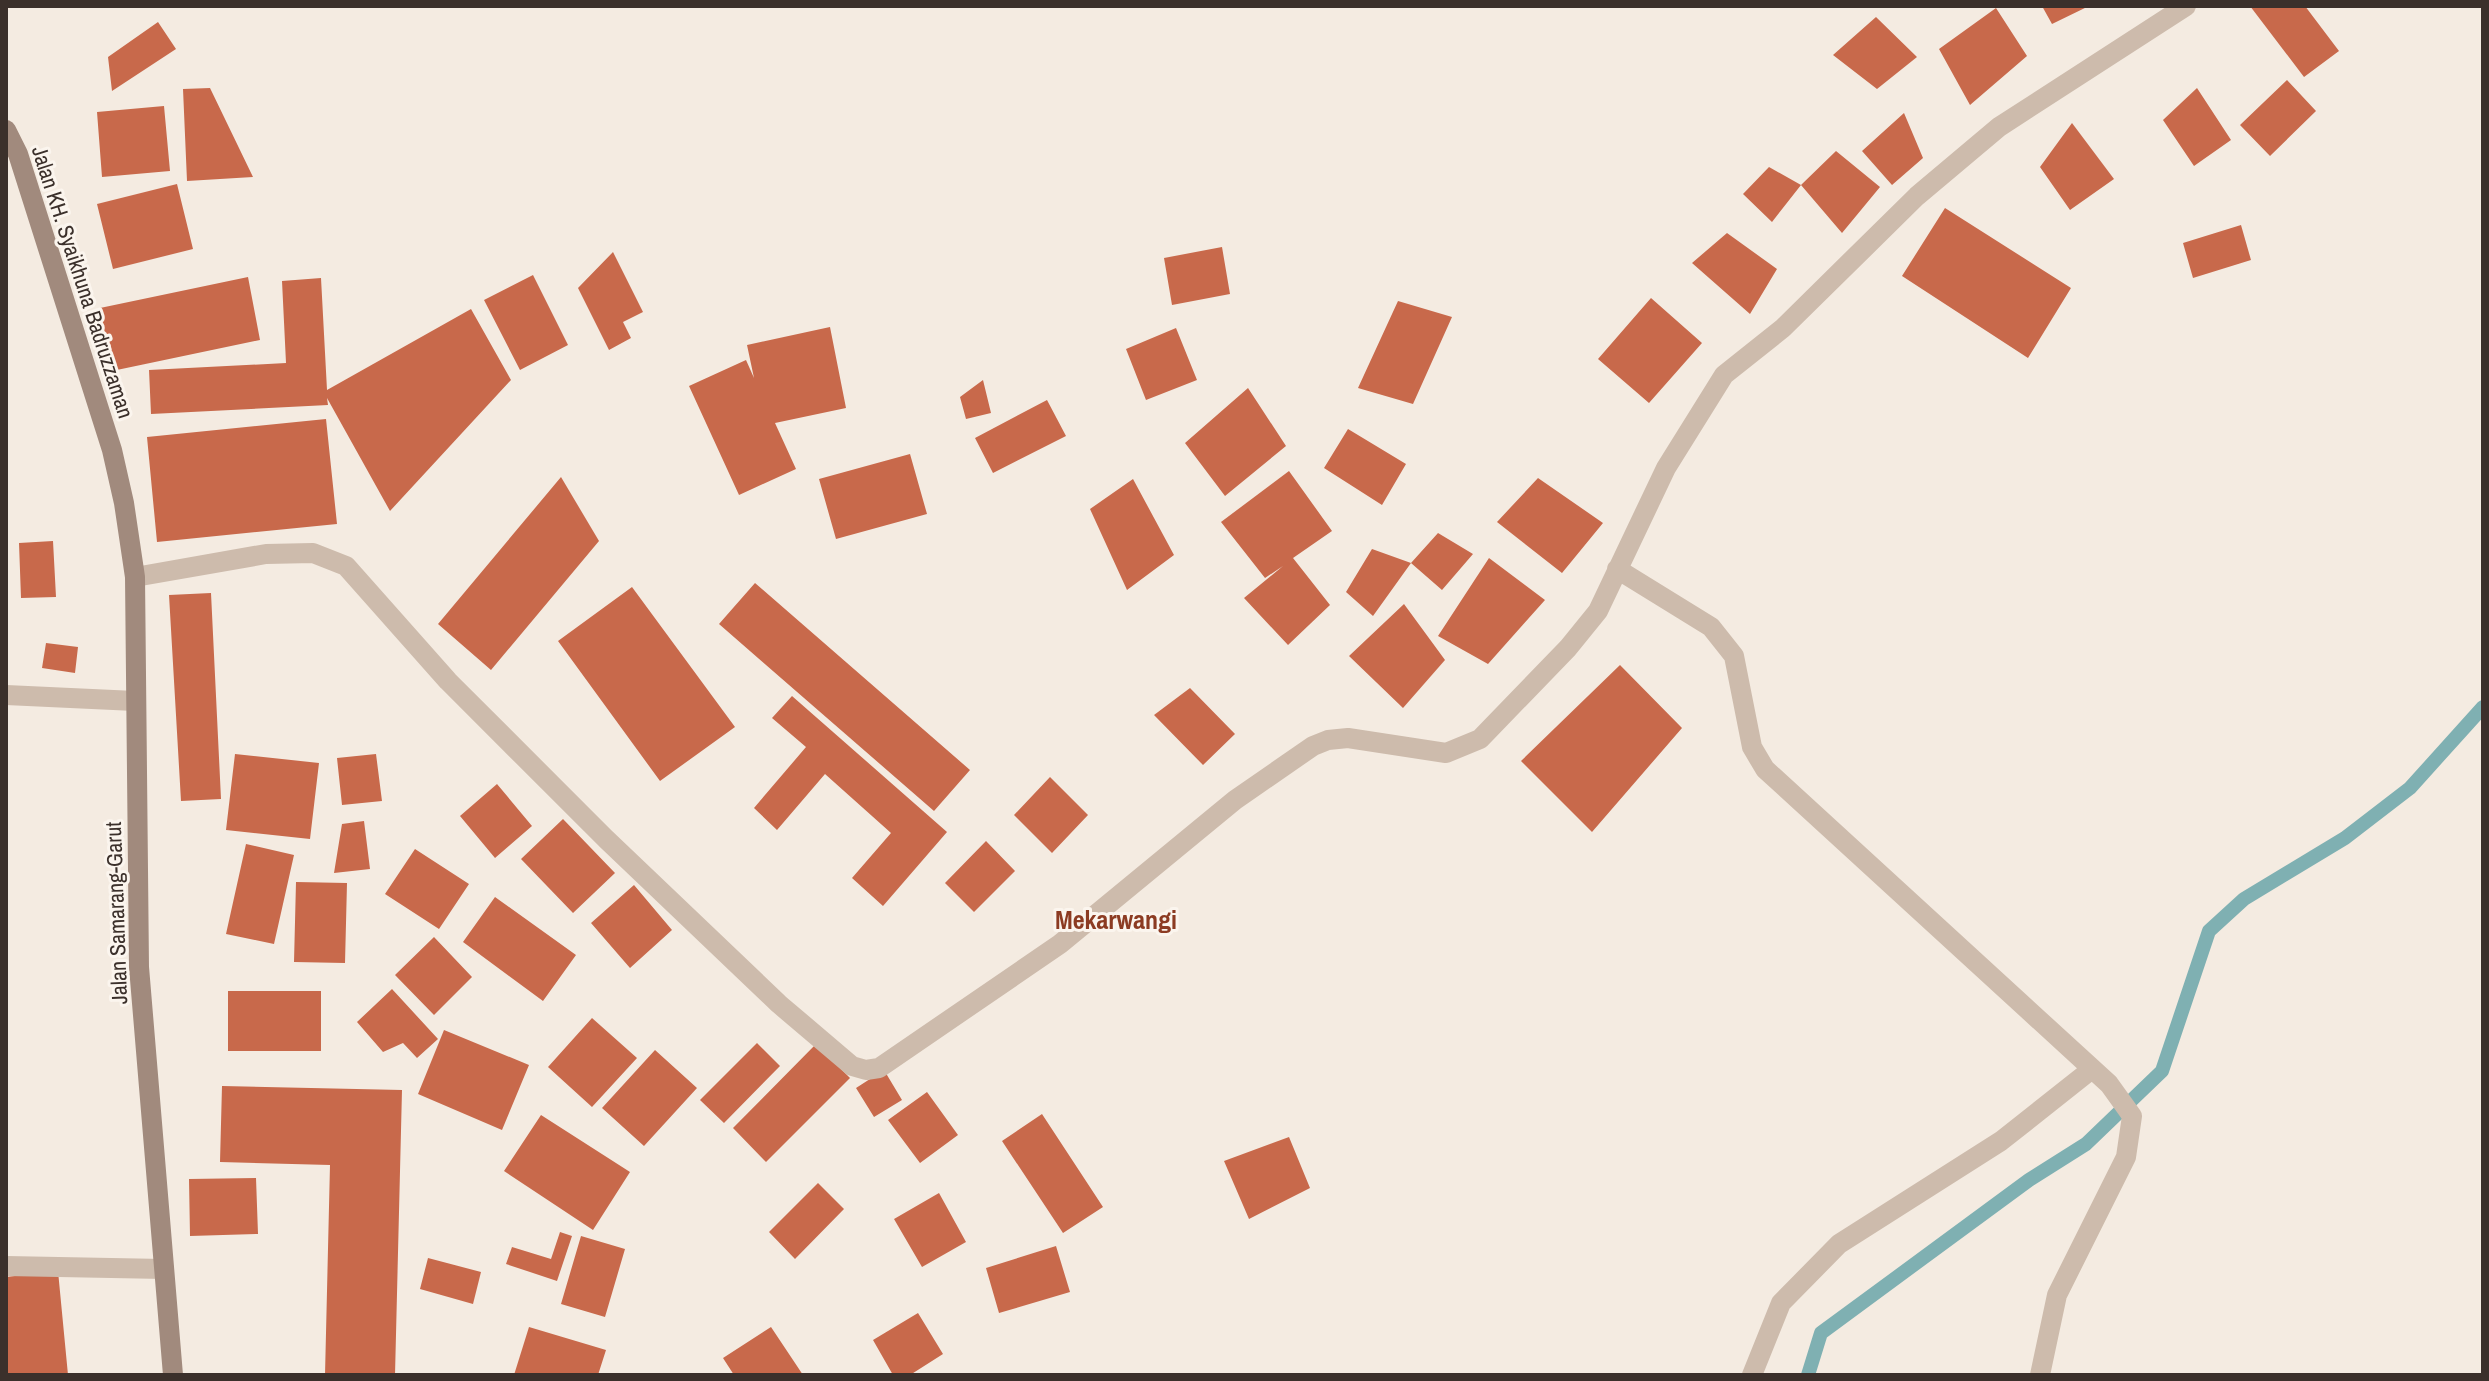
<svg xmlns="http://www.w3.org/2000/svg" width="2489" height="1381" font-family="'Archivo Narrow',sans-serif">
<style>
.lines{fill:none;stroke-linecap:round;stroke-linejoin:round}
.stream{stroke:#7fb0b2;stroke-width:14}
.building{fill:#c8694b}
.minor{stroke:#cdbbac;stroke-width:20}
.secondary{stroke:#a18a7d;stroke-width:20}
.labels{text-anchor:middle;stroke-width:6;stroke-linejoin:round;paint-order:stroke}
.street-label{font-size:22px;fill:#3b302b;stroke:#fbf5ee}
.quarter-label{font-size:26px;font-weight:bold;fill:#8c3b22;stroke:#fbf5ee}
</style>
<rect width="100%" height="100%" fill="#f4ebe1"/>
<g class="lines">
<path class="stream" d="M1808,1375L1821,1333L2029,1180L2086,1144L2162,1071L2209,931L2244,899L2345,838L2410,788L2483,707"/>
</g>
<path class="building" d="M2042,6H2089L2052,24Z
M2250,6H2305L2339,51L2304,77Z
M1996,8L2027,56L1970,105L1939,49Z
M1876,17L1917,57L1877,89L1833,55Z
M158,22L176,49L112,91L108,57Z
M2287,80L2316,111L2270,156L2240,125Z
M210,88L253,177L187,181L183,89Z
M2197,88L2231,140L2194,166L2163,120Z
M164,106L170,171L102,177L97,112Z
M1904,113L1923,158L1892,185L1862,151Z
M2072,123L2114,179L2070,210L2040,167Z
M1836,151L1880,187L1842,233L1801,185Z
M1769,167L1801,185L1772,222L1743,194Z
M177,184L193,249L113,269L97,204Z
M1945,208L2071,288L2028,358L1902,276Z
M2241,225L2251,260L2193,278L2183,243Z
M1727,233L1777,269L1750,314L1692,263Z
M1222,247L1230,294L1172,305L1164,258Z
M613,252L643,312L623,322L631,338L609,350L578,288Z
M533,275L568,345L520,370L484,300Z
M248,277L260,340L112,371L100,308Z
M321,278L327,390L471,309L511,380L390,511L327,398L328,405L151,414L149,370L286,363L282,281Z
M1651,298L1702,343L1649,403L1598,359Z
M1398,301L1452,317L1413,404L1358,388Z
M830,327L846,408L775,423L796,469L739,495L689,386L746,360L754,378L747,345Z
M1176,328L1197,380L1146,400L1126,349Z
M983,380L991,413L966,419L960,397Z
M1248,388L1286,446L1225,496L1185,443Z
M1047,400L1066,436L993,473L975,438Z
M326,419L337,524L157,542L147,437Z
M1348,429L1406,464L1382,505L1324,468Z
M910,454L927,514L836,539L819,479Z
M1289,471L1332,531L1293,558L1330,605L1288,645L1244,598L1283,566L1265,578L1221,522Z
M561,477L599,541L491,670L438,624Z
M1538,478L1603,523L1562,573L1497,522Z
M1133,479L1174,555L1127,590L1090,509Z
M1438,533L1473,554L1442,590L1411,563Z
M53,541L56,597L21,598L19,543Z
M1372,549L1411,563L1373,616L1346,592Z
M1489,558L1545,600L1488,664L1438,636Z
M755,583L970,770L934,811L719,624Z
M632,587L735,727L660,781L558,641Z
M211,593L221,799L181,801L169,595Z
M1404,604L1445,660L1403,708L1349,656Z
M46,643L78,647L75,673L42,668Z
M1620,665L1682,728L1592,832L1521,761Z
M1190,688L1235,734L1203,765L1154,715Z
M792,696L947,832L883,906L852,878L891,833L825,774L777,830L754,808L806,747L772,718Z
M235,754L319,763L310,839L226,830Z
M376,754L382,801L342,805L337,758Z
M1050,777L1088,815L1052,853L1014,815Z
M497,784L532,826L495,858L460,816Z
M563,819L615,873L573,913L521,859Z
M364,821L370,869L334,873L342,824Z
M986,841L1015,871L974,912L945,883Z
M246,844L294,855L274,944L226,934Z
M415,849L469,884L439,929L385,894Z
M296,882L347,883L345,963L294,962Z
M634,885L672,930L630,968L591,923Z
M495,897L576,955L543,1001L463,942Z
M434,937L472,977L434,1015L395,975Z
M392,989L438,1039L417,1058L403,1043L383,1052L357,1022Z
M228,991H321V1051H228Z
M592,1018L637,1058L592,1107L548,1067Z
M444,1030L529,1065L502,1130L418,1094Z
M757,1043L780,1066L724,1123L700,1100Z
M816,1044L850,1078L766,1162L733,1128Z
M655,1050L697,1088L644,1146L602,1108Z
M884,1070L902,1100L874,1117L856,1088Z
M222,1086L402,1090L395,1375H325L330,1165L220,1162Z
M927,1092L958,1135L920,1163L888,1120Z
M1042,1114L1103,1207L1063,1233L1002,1141Z
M541,1115L630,1172L593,1230L504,1171Z
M1289,1137L1310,1188L1249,1219L1224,1161Z
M256,1178L258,1234L190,1236L189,1179Z
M818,1183L844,1209L795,1259L769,1232Z
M939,1193L966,1242L922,1267L894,1219Z
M560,1232L572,1236L557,1281L506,1264L512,1247L551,1259Z
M581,1236L625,1249L605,1317L561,1304Z
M1056,1246L1070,1292L999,1313L986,1268Z
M428,1258L481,1272L473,1304L420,1289Z
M58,1271L68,1375H6V1277Z
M918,1313L943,1354L910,1375H893L873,1340Z
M529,1327L606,1350L598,1375H514Z
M771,1327L803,1375H734L723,1358Z"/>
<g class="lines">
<path class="minor" d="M1617,569L1711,627L1734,656L1752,747L1765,769L2109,1084L2132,1116L2126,1157L2057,1295L2040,1375
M135,577L266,554L313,553L346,566L448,681L606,839L779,1004L852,1066L866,1070L879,1068L1060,944L1235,800L1313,746L1328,740L1348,738L1446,753L1480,739L1568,648L1598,611L1666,468L1724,375L1783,328L1917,196L1999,127L2186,6
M6,695L135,701
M6,1266L164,1269
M1752,1375L1781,1303L1839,1244L2001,1141L2092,1069"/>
<path class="secondary" d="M6,130L18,154L112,450L124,503L135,577L139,967L173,1375"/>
</g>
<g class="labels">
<g class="street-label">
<text transform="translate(83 282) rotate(72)" y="8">Jalan KH. Syaikhuna Badruzzaman</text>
<text transform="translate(116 913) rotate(-92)" y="8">Jalan Samarang-Garut</text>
</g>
<g class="quarter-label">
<text x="1116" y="929">Mekarwangi</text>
</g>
</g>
<rect width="2489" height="1381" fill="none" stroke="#3b302b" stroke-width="16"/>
</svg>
